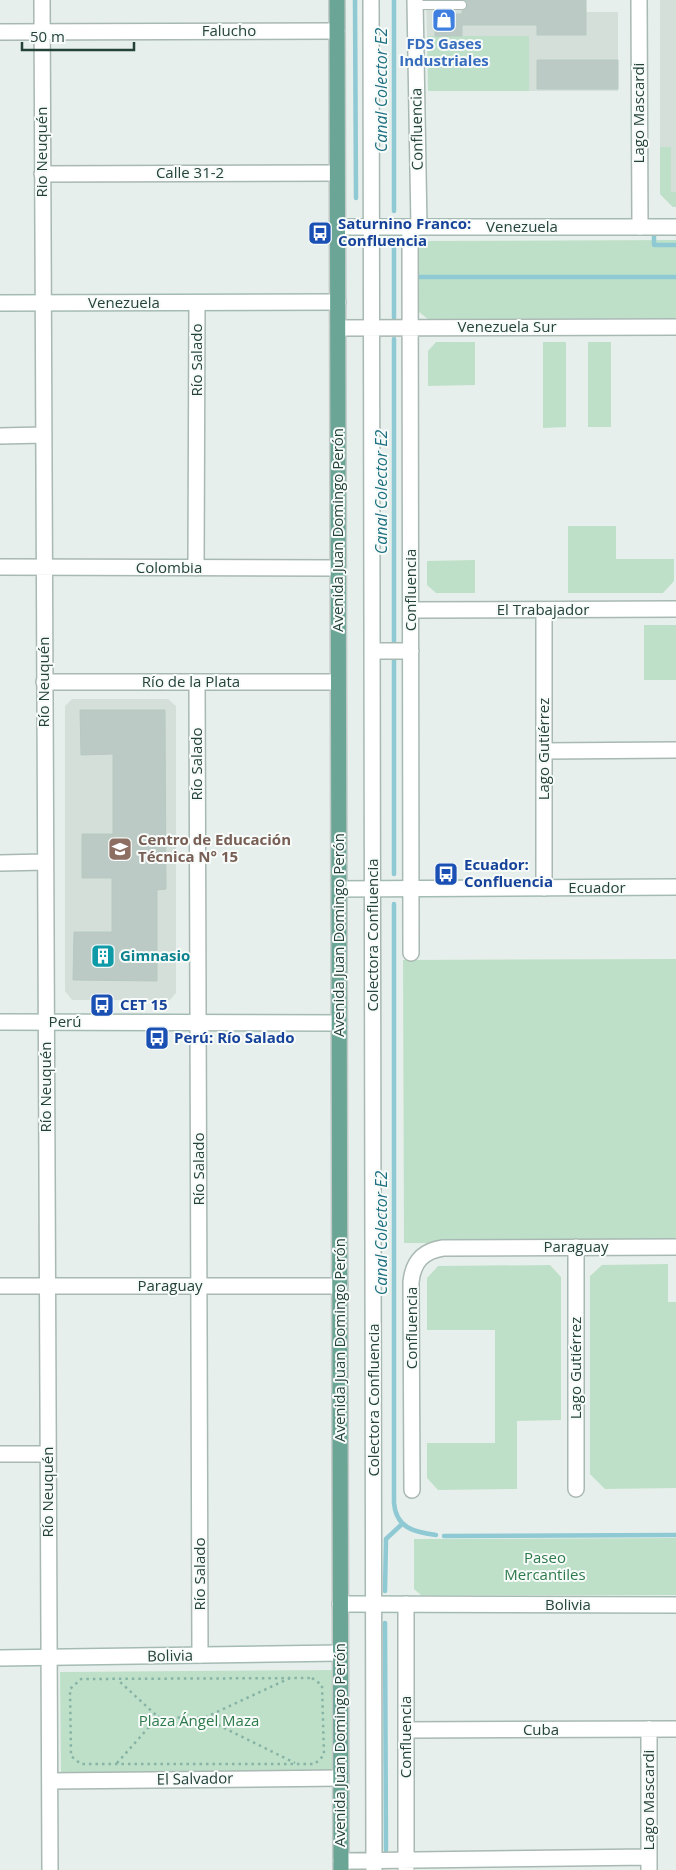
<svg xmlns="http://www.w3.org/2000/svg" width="676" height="1870" font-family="'Open Sans',sans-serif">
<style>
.built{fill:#d4dfda}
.green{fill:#bfe0c8}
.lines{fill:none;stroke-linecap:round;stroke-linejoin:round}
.stream{stroke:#8ec9d4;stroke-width:4.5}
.building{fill:#bbcac4;stroke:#b8c9c2}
.lane-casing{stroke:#a8b8b2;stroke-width:10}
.street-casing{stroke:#a8b8b2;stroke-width:18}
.secondary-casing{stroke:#a4bbb3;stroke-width:18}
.primary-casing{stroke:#c2cac8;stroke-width:18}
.path{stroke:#86b3a5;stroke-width:2.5;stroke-dasharray:2.5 4;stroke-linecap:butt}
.lane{stroke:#fff;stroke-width:8}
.street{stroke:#fff;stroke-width:15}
.secondary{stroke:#fff;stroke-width:15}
.primary{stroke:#6aa596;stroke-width:15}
.labels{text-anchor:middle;stroke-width:4;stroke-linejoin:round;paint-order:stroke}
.street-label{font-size:15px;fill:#24423a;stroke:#f7fbf9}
.shop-label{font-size:15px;font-weight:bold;fill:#366cbe;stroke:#f7fbf9}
.transit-label{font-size:15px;font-weight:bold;fill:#164399;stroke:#f7fbf9;text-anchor:start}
.education-label{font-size:15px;font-weight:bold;fill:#785e54;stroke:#f7fbf9;text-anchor:start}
.culture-label{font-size:15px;font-weight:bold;fill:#0d838f;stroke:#f7fbf9;text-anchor:start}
.park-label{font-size:15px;fill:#2d7a4b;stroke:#f7fbf9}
.water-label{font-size:16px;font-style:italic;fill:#1c6f80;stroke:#f7fbf9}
</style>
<rect width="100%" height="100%" fill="#e6efeb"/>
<path class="built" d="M426,0H586V12H618V91H529V36H427Z
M660,0H676V207H673L660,194Z
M72,699H168L176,706V993L170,1000H72L65,991V706Z"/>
<path class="green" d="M427,36H529V91H428Z
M660,147H671V192H676V207H673L660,194Z
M676,240V318L428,319L419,312V249L421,244L426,241Z
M436,342H475V385L428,386V351Z
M543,342H566V427L543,428Z
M588,342H611V427H588Z
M568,526H616V559H674V581L663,593H568Z
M475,560V593H436L427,585V561Z
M644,625H676V680H644Z
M676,959V1243H404L403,960Z
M668,1264V1302H676V1488L605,1489L590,1474V1276L602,1265Z
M550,1265L561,1277V1420L517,1421V1489L438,1490L427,1478V1443H495V1330H427V1278L438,1266Z
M676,1538V1595H421L414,1589V1539Z
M337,1670L338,1771L61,1773L60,1672Z"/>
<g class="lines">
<path class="stream" d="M355,0L356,198
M394,0V211
M654,231V245H676
M394,241V318
M417,277H676
M394,646V339
M394,658V874
M394,904V1503C396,1528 414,1532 436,1535
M444,1536L676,1535
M385,1591L386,1539L402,1524
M385,1623L386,1850"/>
</g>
<path class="building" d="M464,0H586V35H537V25H462V36H435V14H462V11L468,5Z
M537,60H618V89H537Z
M80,710H165L166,889L157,890V981L73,980L74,932H112V878H82V834H113V754L81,755Z"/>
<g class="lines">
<g class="lane-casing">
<path id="lane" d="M415,5H462"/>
</g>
<g class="street-casing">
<path id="street" d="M42,0L50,1870
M371,0L374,1870
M415,0L419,227
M639,0L640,227
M0,32L337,31
M42,174L337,173
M410,227L411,953
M338,328L676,327
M0,436L43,435
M0,567L338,568
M196,568L197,303
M411,610L676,609
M372,651H411
M44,682H338
M197,682L200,1655
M544,751L676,750
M0,863L45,862
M544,888V610
M0,1286H340
M0,1454H48
M576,1489V1247
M412,1490L411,1282C413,1262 423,1251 443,1248L676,1247
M406,1604V1868
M406,1730L676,1729
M50,1781L341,1778
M341,1861L649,1857
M649,1870V1729"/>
</g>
<g class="secondary-casing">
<path id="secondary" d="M337,227H676
M0,303L338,302
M339,889L676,887
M0,1022L339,1023
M340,1604L676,1605
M0,1658L340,1653"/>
</g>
<g class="primary-casing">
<path id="primary" d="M337,0L341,1870"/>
</g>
<path class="path" d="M290,1678L204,1718L295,1763
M312,1678L322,1685L324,1755L315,1764H81L71,1756L70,1689L81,1679Z
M158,1717L204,1718
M117,1763L158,1717L118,1680"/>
<use href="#lane" class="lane"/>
<use href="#street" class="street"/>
<use href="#secondary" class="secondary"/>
<use href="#primary" class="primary"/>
</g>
<defs>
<g id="shop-square" transform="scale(1.25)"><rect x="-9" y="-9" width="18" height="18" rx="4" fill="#3f7fe0" stroke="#f7fbf9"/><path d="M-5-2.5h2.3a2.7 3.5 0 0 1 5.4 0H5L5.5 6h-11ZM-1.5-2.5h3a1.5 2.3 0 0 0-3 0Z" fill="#fff"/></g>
<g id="bus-square" transform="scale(1.25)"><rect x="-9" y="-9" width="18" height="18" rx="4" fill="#1a4fb4" stroke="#f7fbf9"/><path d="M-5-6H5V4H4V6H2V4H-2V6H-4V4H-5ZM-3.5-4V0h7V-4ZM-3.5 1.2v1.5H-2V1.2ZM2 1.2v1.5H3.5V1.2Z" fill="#fff"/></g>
<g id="school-square" transform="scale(1.25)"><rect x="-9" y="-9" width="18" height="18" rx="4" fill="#8d6e63" stroke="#f7fbf9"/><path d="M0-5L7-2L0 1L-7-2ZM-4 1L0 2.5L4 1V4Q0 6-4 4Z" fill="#fff"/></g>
<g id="building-square" transform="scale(1.25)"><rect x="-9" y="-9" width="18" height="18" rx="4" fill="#0f9aa8" stroke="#f7fbf9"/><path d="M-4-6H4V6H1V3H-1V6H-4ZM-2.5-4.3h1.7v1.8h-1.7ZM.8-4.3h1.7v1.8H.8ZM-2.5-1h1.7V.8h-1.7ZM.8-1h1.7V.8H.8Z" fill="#fff"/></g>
</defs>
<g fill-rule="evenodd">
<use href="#shop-square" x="444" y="20"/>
<use href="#bus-square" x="320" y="233"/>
<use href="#school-square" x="120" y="849"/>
<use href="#bus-square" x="446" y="874"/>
<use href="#building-square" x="103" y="956"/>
<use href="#bus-square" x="102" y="1005"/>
<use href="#bus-square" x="157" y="1038"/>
</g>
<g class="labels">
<g class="street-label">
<text x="229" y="36">Falucho</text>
<text transform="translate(639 113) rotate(-90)" y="5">Lago Mascardi</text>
<text transform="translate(417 129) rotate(-91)" y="5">Confluencia</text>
<text transform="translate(42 152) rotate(-90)" y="5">Rio Neuquén</text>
<text x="190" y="178">Calle 31-2</text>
<text x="522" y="232">Venezuela</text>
<text x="124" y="308">Venezuela</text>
<text x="507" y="332">Venezuela Sur</text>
<text transform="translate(197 360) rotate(-90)" y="5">Río Salado</text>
<text transform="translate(338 530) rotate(-90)" y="5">Avenida Juan Domingo Perón</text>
<text x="169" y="573">Colombia</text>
<text transform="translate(411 590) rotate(-90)" y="5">Confluencia</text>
<text x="543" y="615">El Trabajador</text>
<text transform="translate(44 682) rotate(-90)" y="5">Río Neuquén</text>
<text x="191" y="687">Río de la Plata</text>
<text transform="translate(544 749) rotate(-90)" y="5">Lago Gutiérrez</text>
<text transform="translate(197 764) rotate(-90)" y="5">Río Salado</text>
<text x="597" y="893">Ecuador</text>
<text transform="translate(339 935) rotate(-90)" y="5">Avenida Juan Domingo Perón</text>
<text transform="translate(373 935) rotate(-90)" y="5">Colectora Confluencia</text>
<text x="65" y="1027">Perú</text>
<text transform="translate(46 1087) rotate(-90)" y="5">Río Neuquén</text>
<text transform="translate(199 1169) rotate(-90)" y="5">Río Salado</text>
<text x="576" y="1252">Paraguay</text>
<text x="170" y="1291">Paraguay</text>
<text transform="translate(412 1328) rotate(-90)" y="5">Confluencia</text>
<text transform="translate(340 1340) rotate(-90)" y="5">Avenida Juan Domingo Perón</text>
<text transform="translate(576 1368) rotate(-90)" y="5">Lago Gutiérrez</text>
<text transform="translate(374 1400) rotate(-90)" y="5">Colectora Confluencia</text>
<text transform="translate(48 1492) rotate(-90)" y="5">Río Neuquén</text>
<text transform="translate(200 1574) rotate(-90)" y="5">Río Salado</text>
<text x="568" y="1610">Bolivia</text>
<text transform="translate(170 1656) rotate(-1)" y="5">Bolivia</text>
<text x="541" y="1735">Cuba</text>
<text transform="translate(406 1737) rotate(-90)" y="5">Confluencia</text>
<text transform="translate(340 1745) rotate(-90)" y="5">Avenida Juan Domingo Perón</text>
<text transform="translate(195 1779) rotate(-1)" y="5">El Salvador</text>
<text transform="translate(649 1800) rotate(-90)" y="5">Lago Mascardi</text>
</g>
<g class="shop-label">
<text x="444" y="49">FDS Gases<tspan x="444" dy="17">Industriales</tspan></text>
</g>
<g class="transit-label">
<text x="338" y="229">Saturnino Franco:<tspan x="338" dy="17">Confluencia</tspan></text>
<text x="464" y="870">Ecuador:<tspan x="464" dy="17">Confluencia</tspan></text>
<text x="120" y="1010">CET 15</text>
<text x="174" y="1043">Perú: Río Salado</text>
</g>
<g class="education-label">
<text x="138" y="845">Centro de Educación<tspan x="138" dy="17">Técnica N° 15</tspan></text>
</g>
<g class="culture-label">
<text x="120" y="961">Gimnasio</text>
</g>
<g class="park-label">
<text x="545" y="1563">Paseo<tspan x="545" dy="17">Mercantiles</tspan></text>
<text x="199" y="1726">Plaza Ángel Maza</text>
</g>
<g class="water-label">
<text transform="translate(381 90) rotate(-90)" y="6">Canal Colector E2</text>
<text transform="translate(381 492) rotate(-90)" y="6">Canal Colector E2</text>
<text transform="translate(381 1233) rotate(-90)" y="6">Canal Colector E2</text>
</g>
</g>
<path d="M22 42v8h112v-8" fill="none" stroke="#24423a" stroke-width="2.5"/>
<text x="30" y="42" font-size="15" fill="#24423a" stroke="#f7fbf9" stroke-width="4" paint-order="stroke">50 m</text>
</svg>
